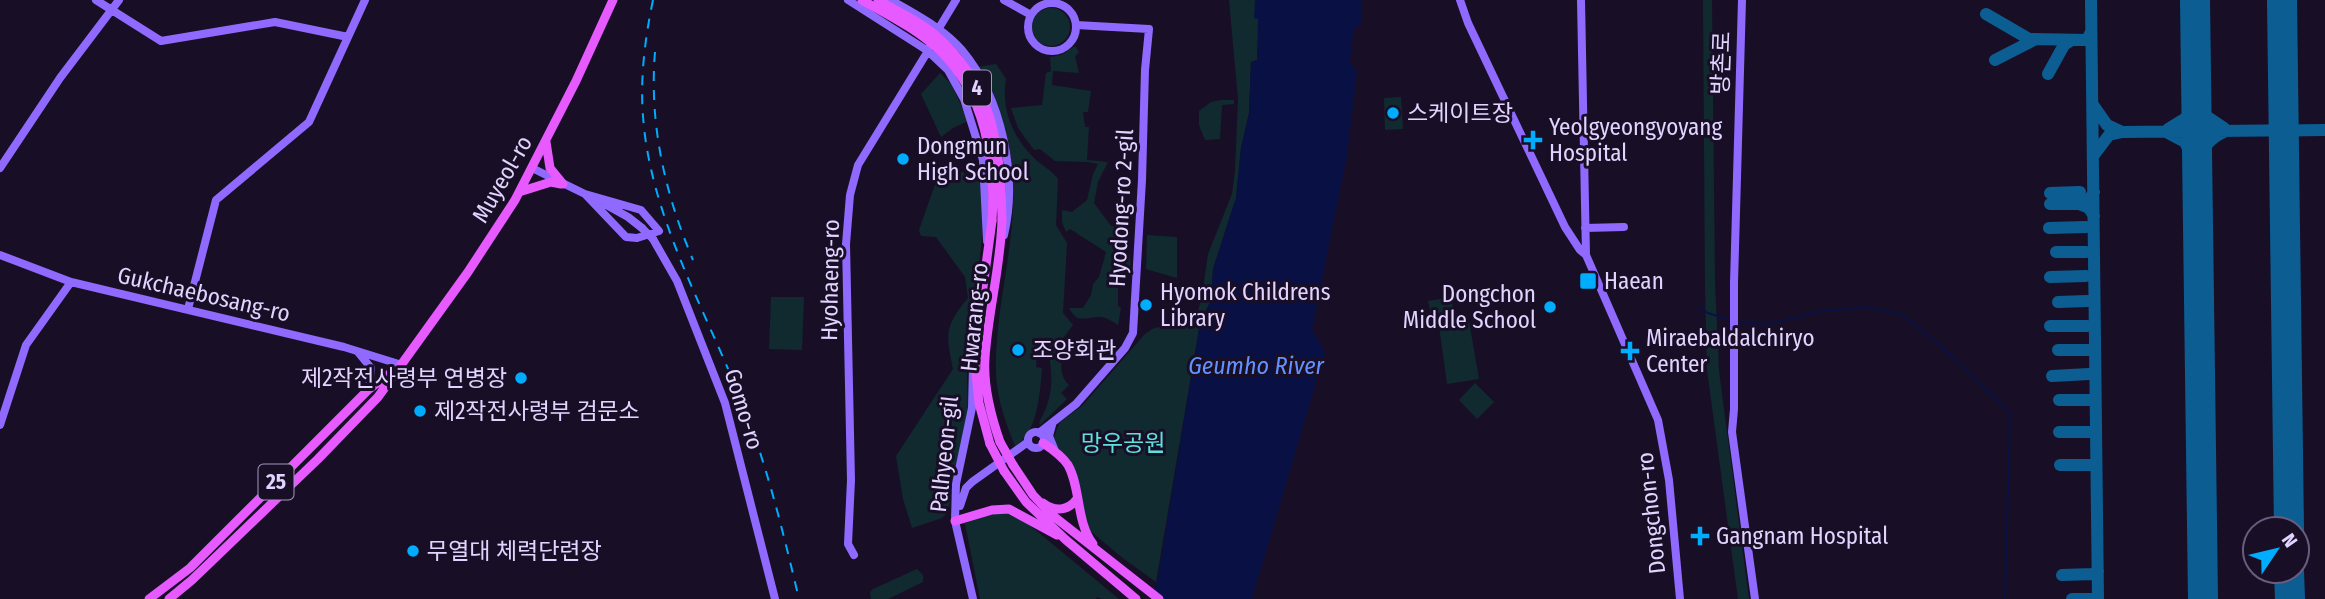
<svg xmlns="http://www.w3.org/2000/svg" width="2325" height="599" font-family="'Fira Sans Condensed','Noto Sans KR',sans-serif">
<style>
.green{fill:#112a30}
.water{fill:#091144}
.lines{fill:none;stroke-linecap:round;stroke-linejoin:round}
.stream{stroke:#091144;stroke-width:2}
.taxiway{stroke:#0c5e92;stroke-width:12}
.runway{stroke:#0c5e92;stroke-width:30}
.secondary{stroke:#906aff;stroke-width:8}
.primary{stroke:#e75aff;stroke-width:9}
.rail{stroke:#00acfe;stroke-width:2;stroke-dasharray:10 9;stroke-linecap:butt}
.secondary-bridge{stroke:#906aff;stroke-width:8}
.primary-bridge{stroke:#e75aff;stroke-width:9}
.poi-dot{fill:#00acfe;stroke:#180f26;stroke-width:2.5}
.labels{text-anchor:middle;stroke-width:6;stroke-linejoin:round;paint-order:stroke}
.shield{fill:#180f26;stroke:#a598be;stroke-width:2}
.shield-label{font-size:21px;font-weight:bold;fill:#e2d3ff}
.street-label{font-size:23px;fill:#e2d3ff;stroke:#180f26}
.poi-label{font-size:23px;fill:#e2d3ff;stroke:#180f26;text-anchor:start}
.park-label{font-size:23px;fill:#5de1de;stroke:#180f26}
.water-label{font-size:24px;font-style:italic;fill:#6192ff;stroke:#180f26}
</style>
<rect width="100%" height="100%" fill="#180f26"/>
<path class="green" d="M1229,0H1255L1259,18L1257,60L1251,62L1249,113L1241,148L1236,198L1213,269L1211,300L1200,323L1156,582L1124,559L1089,530L1072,464L1056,446L1053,439L1060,422L1082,406L1144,335L1152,329L1197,315L1202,296L1208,254L1232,194L1235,171L1238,99Z
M1703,0H1712L1715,282L1719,371L1749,599H1738L1707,370L1705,287Z
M1032 27a19 19 0 1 1 38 0a19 19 0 1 1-38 0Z
M1075,46L1079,52L1075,57L1079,73L1053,71L1052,85L1091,91L1088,112H1083L1085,127H1089L1087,160L1108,162L1098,182L1094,203L1111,226L1120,227L1118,250L1130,255L1131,272L1116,273L1114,282L1118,286V306L1121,308L1118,325C1111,321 1105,316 1097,317C1081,318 1078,323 1069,308H1083L1091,295L1093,284L1099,277L1106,252L1070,229L1066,232L1062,222V210L1072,212L1087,200L1093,174L1098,164L1087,162L1055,161L1040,149L1034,150L1018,128L1011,108L1042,105L1046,73L1051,71L1050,57L1061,55Z
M996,64L1006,79C1001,108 1012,135 1032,156C1040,165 1051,169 1058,179L1056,225L1067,243L1063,313L1073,325L1058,345L1065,352C1059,362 1060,377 1069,385L1061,393L1067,399L1040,425L1039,423C1053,397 1053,382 1049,354L1037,353L1036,367L1042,368C1040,391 1038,434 1015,446C1006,424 997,399 996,374C994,312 1015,250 1013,188C1012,141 1000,108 977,67Z
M940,73L952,85L968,121L953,128L941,137L921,94Z
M1401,97L1403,129L1385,130L1384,98Z
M1221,100H1234V104L1222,105L1220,139L1205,140L1199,125V111L1211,102Z
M964,172L966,183L984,180L982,237L967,376L968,415L948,512L942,518L912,528L903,499L896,456L953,369C946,334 944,327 968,298L965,277L936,237L921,236L919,230L939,173Z
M1147,235L1177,237V278L1146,269Z
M771,297H804L802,350L769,349Z
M1451,297L1455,319L1433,323L1428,301Z
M1469,321L1479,379L1447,384L1439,326Z
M1475,383L1494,402L1477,419L1459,400Z
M1006,512L1027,523L1119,599H1102L1097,597L1096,599H980L965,524L970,518Z
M917,569L923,575V582L888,599H871L870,592L873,589Z"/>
<path class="water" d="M1255,0H1362L1361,24L1353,31L1350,63L1357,72L1347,156L1312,329L1325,352L1252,599H1152L1158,577L1200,323L1211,300L1213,269L1236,198L1241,148L1249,113L1251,62L1257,60L1258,19L1254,18Z"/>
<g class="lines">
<path class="stream" d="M1699,307L1708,313L1732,321
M1738,322L1766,324L1799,317L1814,312L1864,307L1901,314L1939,344L2010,412L2005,599"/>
<path class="taxiway" d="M2091,0L2098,599
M1986,14L2029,39L2087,40L2091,32
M1995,60L2034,40
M2048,74L2064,45L2072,40
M2196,97L2203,114L2224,128
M2093,105L2107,125L2122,132
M2168,129L2189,116L2196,96
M2168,133L2185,142L2197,166
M2094,155L2109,135L2122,132L2325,130
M2197,165C2202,149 2208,139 2224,132
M2094,192L2089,200L2079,204L2089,208L2094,216
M2050,193L2080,192
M2050,204H2079
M2049,228L2086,227
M2056,252H2086
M2050,277L2086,276
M2058,302L2087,301
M2050,326H2087
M2058,350H2088
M2052,376L2089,374
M2059,400H2089
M2059,432H2089
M2060,465H2090
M2062,575L2093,574L2098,571
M2072,599H2094"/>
<path class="runway" d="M2195,0L2203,599
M2282,0L2289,529
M2289,571L2290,599"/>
<path class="secondary" d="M96,0L161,41L275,22L348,37
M848,0L928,51L948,70L964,99L983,160L987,241
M891,0C916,15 943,28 962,50C1002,98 1018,176 1004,235
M1004,0L1031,15
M1460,0L1468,23L1565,227L1580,250L1586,255
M1581,0L1586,255L1658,420L1669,480L1680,599
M1742,0L1734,283V409L1732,432L1755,599
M1028 27a24 24 0 1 1 48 0a24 24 0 1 1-48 0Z
M0,168L60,78L119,0
M532,168L589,196
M585,194L641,210L659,231L637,238L626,237Z
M601,202L628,217L642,228
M1585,228L1624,227
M653,239L677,281L725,403L775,599
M0,255L71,282L344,347L402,365
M188,309L216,200L309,122L365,0
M358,352L371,368L369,389
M973,366L972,408L956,484L955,521L973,599
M0,425L26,345L71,282
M1052,425L1049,436L1055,451
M1028 440a8 8 0 1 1 16 0a8 8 0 1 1-16 0Z
M1039,433L1076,404L1125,348L1133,333L1142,180L1145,70L1149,29L1076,25
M960,506L966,488L972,482L1028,442
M854,555L848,544L851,480L846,244L850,195L858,165L928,51L939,28L956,0"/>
<path class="primary" d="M546,142L550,168L563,184
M519,192L551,182L561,184
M1000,442C991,416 983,386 985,358C988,311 1001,266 1002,219
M1043,443C1052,449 1062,456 1068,465C1081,488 1076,522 1093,544
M990,444L979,403L974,353L992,221
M1013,465L1033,495L1052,515L1159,599
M1004,471L1026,502L1066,540L1136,599
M1043,503C1055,512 1068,511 1077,499
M955,521L992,510L1009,509L1057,535
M149,599L190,568L369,389L395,370
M169,599L192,580L318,459L378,397L468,272L515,200L576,81L613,0"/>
<path class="rail" d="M653,0C645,38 640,78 643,116C650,216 705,309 741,400C767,464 783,532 799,599
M655,52C649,124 665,194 693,260"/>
<path class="secondary-bridge" d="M642,228L653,239"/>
<path class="primary-bridge" d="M862,0C888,15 917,29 939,50C985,93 996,161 992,221
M878,0C896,11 918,20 934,34C994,85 1000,144 1002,219
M1000,442L1013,465
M990,444L1004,471"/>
</g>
<g class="poi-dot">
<circle cx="1393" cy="113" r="7"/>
<path d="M1529.5 129.5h7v7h7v7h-7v7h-7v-7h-7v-7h7z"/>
<circle cx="903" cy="159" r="7"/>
<rect x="1579" y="272" width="18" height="18" rx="3.5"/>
<circle cx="1146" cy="305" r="7"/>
<circle cx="1550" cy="307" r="7"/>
<circle cx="1018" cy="350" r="7"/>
<path d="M1626.5 340.5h7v7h7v7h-7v7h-7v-7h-7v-7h7z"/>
<circle cx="521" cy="378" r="7"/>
<circle cx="420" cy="411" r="7"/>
<path d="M1696.5 525.5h7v7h7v7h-7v7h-7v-7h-7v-7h7z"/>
<circle cx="413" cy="551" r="7"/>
</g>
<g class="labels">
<g class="shield">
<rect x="963" y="70.5" width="28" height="35" rx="5"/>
<rect x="258.5" y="464.5" width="35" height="35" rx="5"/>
</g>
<g class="shield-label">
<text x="977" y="95">4</text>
<text x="276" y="489">25</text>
</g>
<g class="street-label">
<text transform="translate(1721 63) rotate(-88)" y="8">방촌로</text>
<text transform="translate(502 179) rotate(-60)" y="8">Muyeol-ro</text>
<text transform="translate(1121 208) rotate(-87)" y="8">Hyodong-ro 2-gil</text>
<text transform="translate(830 280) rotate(-89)" y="8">Hyohaeng-ro</text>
<text transform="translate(204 294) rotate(13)" y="8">Gukchaebosang-ro</text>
<text transform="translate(974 317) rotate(-84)" y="8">Hwarang-ro</text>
<text transform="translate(744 409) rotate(73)" y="8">Gomo-ro</text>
<text transform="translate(944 454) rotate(-84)" y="8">Palhyeon-gil</text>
<text transform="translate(1651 513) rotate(-96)" y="8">Dongchon-ro</text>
</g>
<g class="poi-label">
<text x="1407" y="121">스케이트장</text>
<text x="1549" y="135">Yeolgyeongyoyang<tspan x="1549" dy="26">Hospital</tspan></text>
<text x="917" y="154">Dongmun<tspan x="917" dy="26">High School</tspan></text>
<text x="1604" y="289">Haean</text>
<text x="1160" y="300">Hyomok Childrens<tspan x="1160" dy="26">Library</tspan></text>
<text x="1536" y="302" text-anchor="end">Dongchon<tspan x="1536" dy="26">Middle School</tspan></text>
<text x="1646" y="346">Miraebaldalchiryo<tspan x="1646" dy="26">Center</tspan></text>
<text x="1032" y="358">조양회관</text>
<text x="507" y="386" text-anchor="end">제2작전사령부 연병장</text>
<text x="434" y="419">제2작전사령부 검문소</text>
<text x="1716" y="544">Gangnam Hospital</text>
<text x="427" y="559">무열대 체력단련장</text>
</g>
<g class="park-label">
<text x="1123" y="451">망우공원</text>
</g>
<g class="water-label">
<text x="1256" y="374">Geumho River</text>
</g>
</g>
<g transform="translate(2276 550) rotate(55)"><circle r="33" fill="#180f26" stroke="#695d7d" stroke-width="2"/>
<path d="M0-5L12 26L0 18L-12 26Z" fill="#00acfe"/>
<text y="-10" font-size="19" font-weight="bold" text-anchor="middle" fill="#e2d3ff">N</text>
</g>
</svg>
